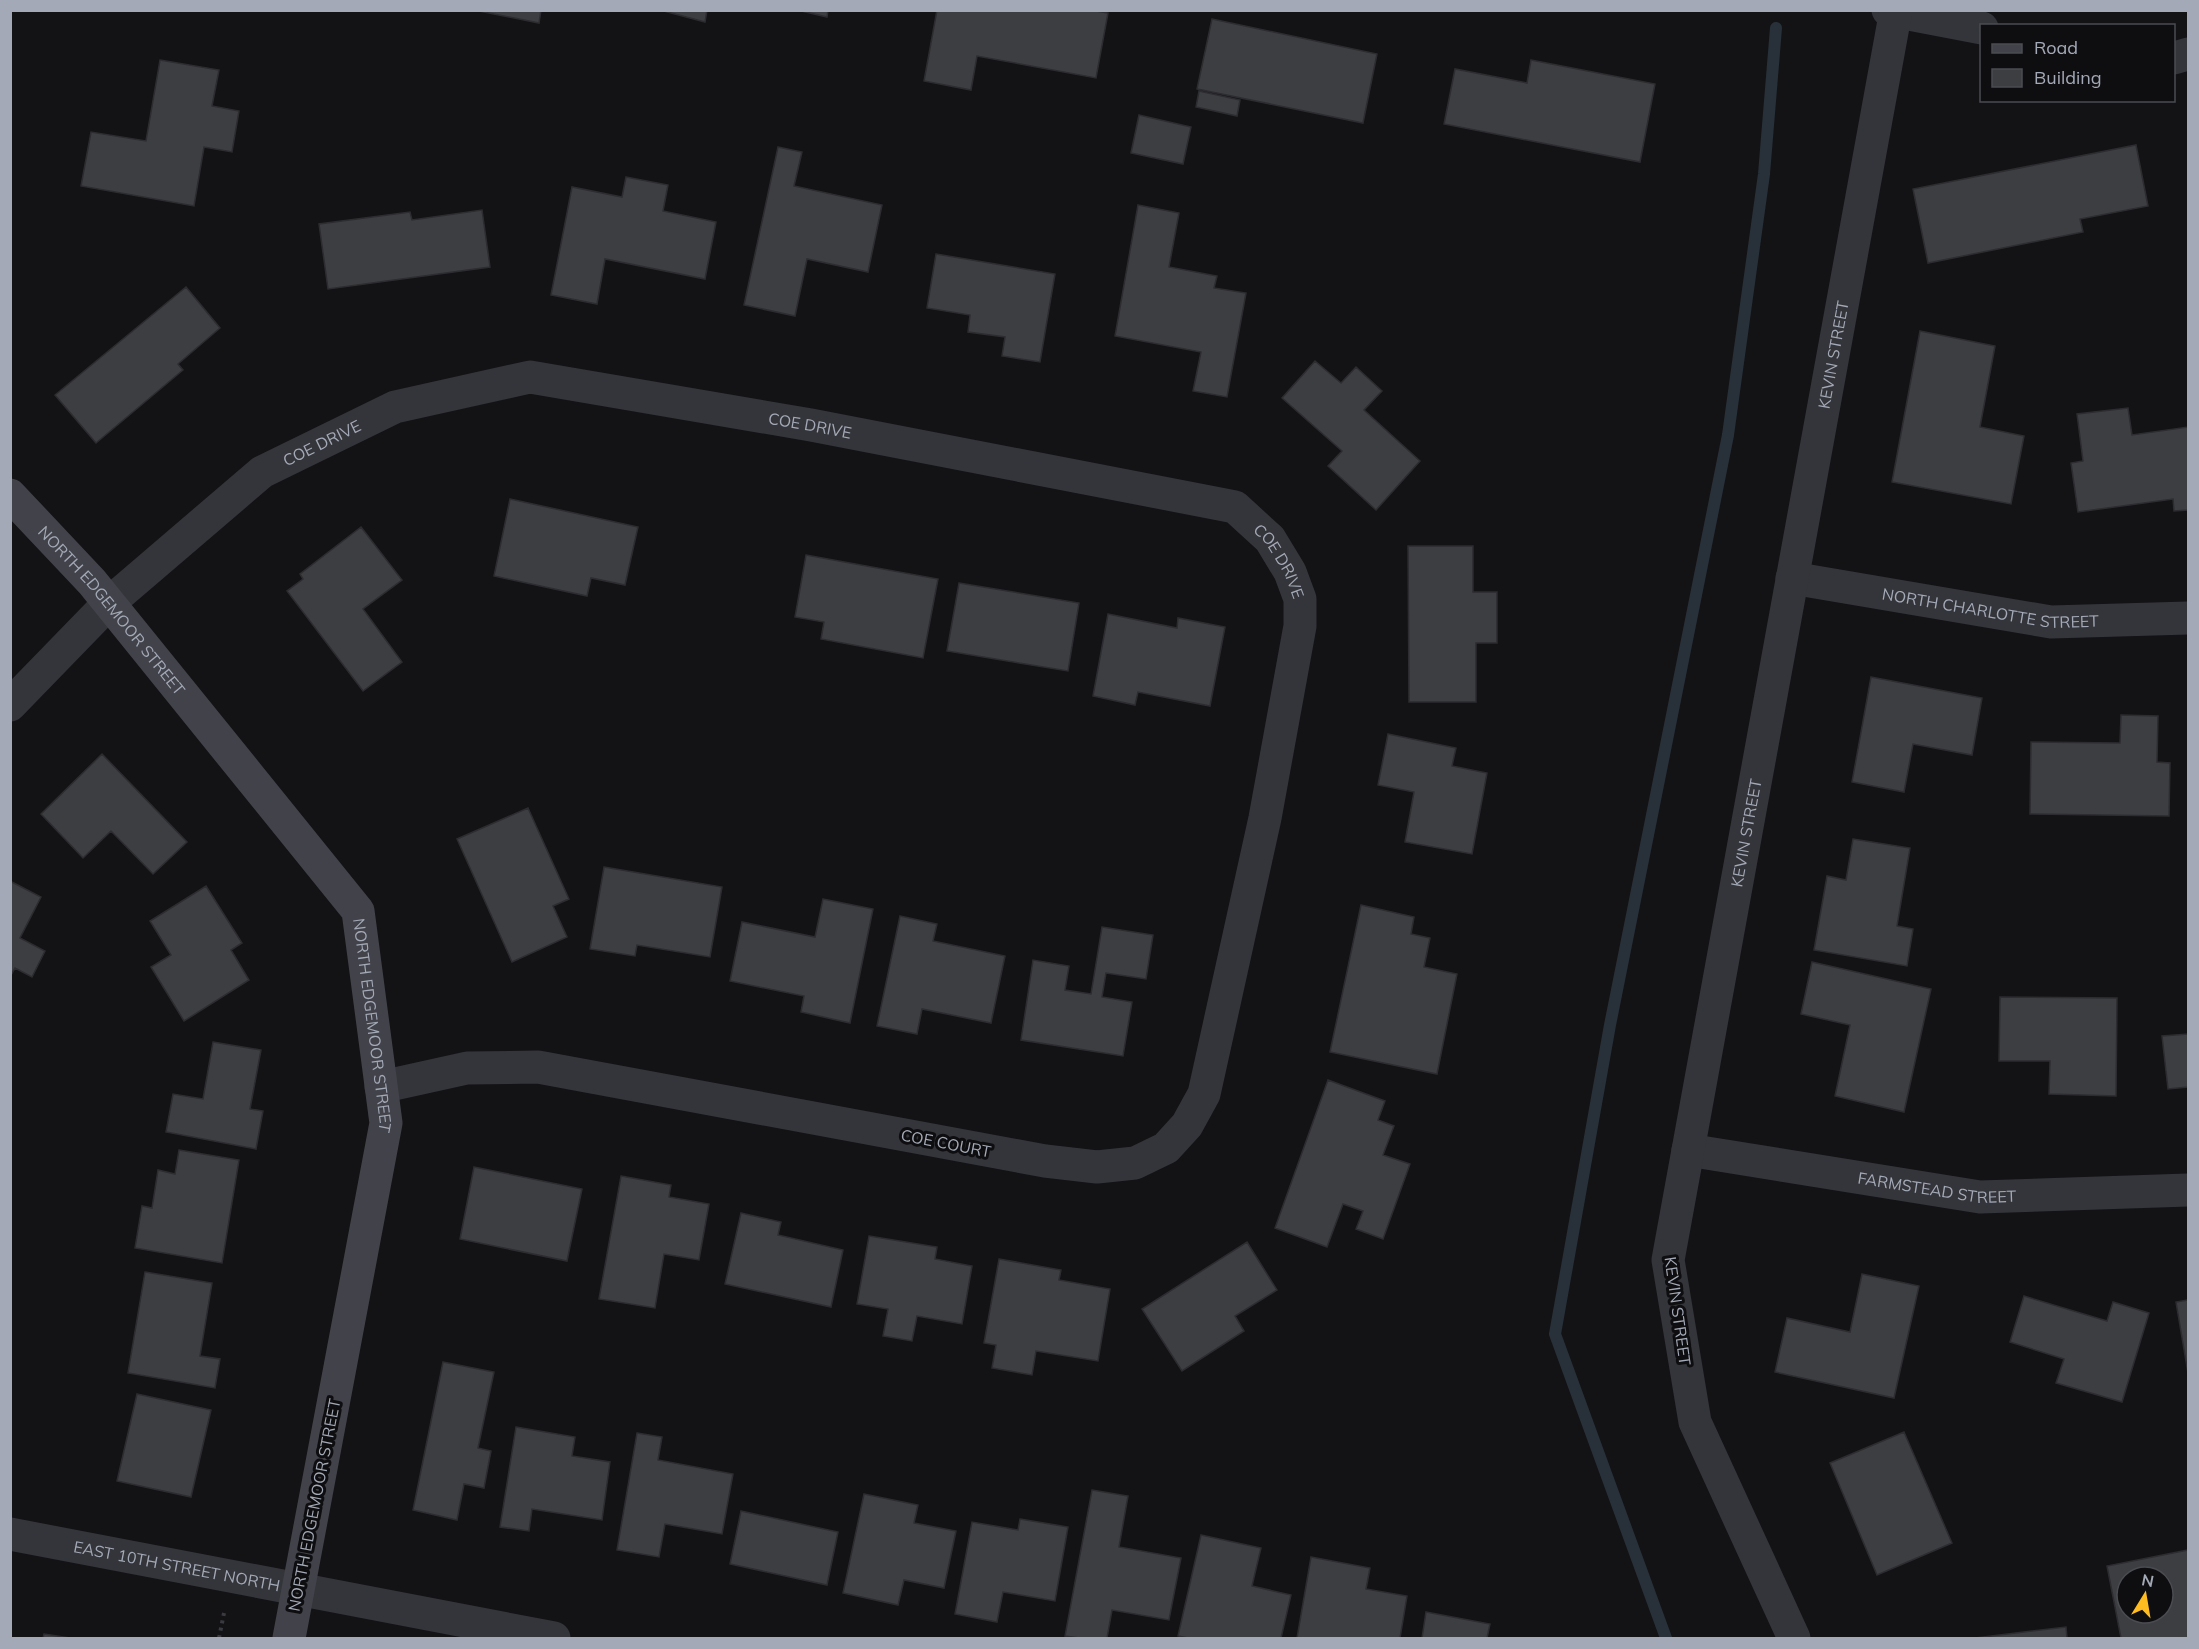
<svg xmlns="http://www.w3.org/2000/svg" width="2199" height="1649" font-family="Mulish,sans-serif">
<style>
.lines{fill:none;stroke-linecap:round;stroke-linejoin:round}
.stream{stroke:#283139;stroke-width:12}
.building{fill:#3c3e42;stroke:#2d2d31;stroke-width:1.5;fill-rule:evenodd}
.path{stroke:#3a3b41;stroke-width:4;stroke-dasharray:3 4.5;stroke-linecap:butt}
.street{stroke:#34353a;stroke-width:33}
.secondary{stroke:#42434a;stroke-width:33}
.labels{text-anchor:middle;stroke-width:6;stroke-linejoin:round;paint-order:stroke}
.street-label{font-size:16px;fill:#a3a9b6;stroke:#0e0e10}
</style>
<rect width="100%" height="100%" fill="#131315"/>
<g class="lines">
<path class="stream" d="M1666,1638L1555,1334L1610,1025L1728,435L1764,174L1776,28"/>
</g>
<path class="building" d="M474,10H541L539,23Z
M660,10H707L705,22Z
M797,10H828L827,17Z
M937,10H1090L1108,13L1096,78L977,56L971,90L924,81Z
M1212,19L1377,54L1363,123L1197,89Z
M160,60L219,70L212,106L239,111L232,152L204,147L194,206L81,186L91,132L146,141Z
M1531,60L1655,84L1640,162L1444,124L1455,69L1527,83Z
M1199,91L1240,100L1237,116L1196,107Z
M1139,115L1191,127L1183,164L1131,153Z
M2136,145L2148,206L2080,219L2083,232L1928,263L1913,189Z
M778,147L802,152L794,186L882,205L868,272L807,259L795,316L744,305Z
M626,177L668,185L663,211L716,222L705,279L605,259L597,304L551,295L572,187L622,197Z
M1138,205L1179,213L1169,267L1217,276L1214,288L1246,293L1227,397L1193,391L1201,352L1115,336Z
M482,210L490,267L328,289L319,224L410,212L412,220Z
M936,254L1055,274L1040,362L1002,356L1005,337L968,332L970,315L927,308Z
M186,287L220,328L178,364L183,370L96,443L55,395Z
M1920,331L1995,346L1980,427L2024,436L2011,504L1892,482Z
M1315,361L1341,383L1356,367L1382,391L1364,410L1420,461L1376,510L1328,466L1342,451L1282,398Z
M2128,408L2132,435L2188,427V510L2174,511L2173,499L2078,512L2071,463L2083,461L2077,414Z
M510,499L638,527L625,585L591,578L587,596L494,576Z
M361,527L402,580L363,609L402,662L363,691L287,591L303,579L300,574Z
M1408,546H1473V592H1497V643H1476V702H1409Z
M806,555L938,579L923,658L821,639L824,622L795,617Z
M959,583L1079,603L1068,671L947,651Z
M1108,614L1177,628L1178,618L1225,627L1210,706L1138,692L1135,705L1093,696Z
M1871,677L1982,698L1972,755L1913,744L1904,792L1852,782Z
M2121,715L2158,716L2157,762L2170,763L2169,816L2030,814L2031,742L2120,743Z
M1388,734L1456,748L1452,766L1487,773L1472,854L1405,842L1414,792L1378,785Z
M102,754L187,842L153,874L111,831L83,858L41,814Z
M528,808L569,899L553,906L567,937L512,962L457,839Z
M1853,839L1910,848L1897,926L1913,929L1907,966L1814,950L1827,876L1846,880Z
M604,867L722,887L710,957L637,945L635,956L590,949Z
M10,881L41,897L20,938L45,951L32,977L15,968L10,977Z
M206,886L242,943L231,950L249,980L184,1021L151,967L171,955L150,921Z
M823,899L873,909L850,1023L801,1012L804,996L730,981L742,922L815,937Z
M1361,905L1414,917L1411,934L1430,938L1424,967L1457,974L1437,1074L1330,1052Z
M900,916L937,924L933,941L1005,956L991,1023L922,1009L917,1034L877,1026Z
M1102,927L1153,935L1146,979L1106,973L1102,997L1132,1002L1123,1056L1021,1040L1033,960L1069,966L1065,990L1091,994Z
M1812,962L1931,989L1904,1112L1835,1096L1850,1025L1801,1014Z
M2000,997L2117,998L2116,1096L2049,1094L2050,1061H1999Z
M2188,1034V1087L2168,1089L2162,1036Z
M213,1042L261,1050L250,1109L263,1111L256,1149L166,1132L173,1094L203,1099Z
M1328,1080L1385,1101L1378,1120L1394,1126L1383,1155L1410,1164L1383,1239L1356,1229L1363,1211L1343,1204L1327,1247L1275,1228Z
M179,1150L239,1160L222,1263L135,1248L142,1206L152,1208L158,1170L175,1174Z
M474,1167L582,1189L567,1261L460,1239Z
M621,1176L671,1185L669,1197L709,1204L699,1260L664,1254L655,1308L599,1299Z
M741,1213L781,1222L778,1235L843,1250L831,1307L725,1284Z
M869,1236L937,1247L935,1259L972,1266L962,1324L917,1316L912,1341L883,1336L888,1309L857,1304Z
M1247,1242L1277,1290L1235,1316L1244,1331L1182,1371L1142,1309Z
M999,1259L1061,1270L1059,1280L1110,1289L1098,1361L1036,1351L1032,1375L992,1368L996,1345L984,1343Z
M145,1272L212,1283L200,1356L220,1359L215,1388L128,1373Z
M1862,1274L1919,1286L1894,1398L1775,1372L1787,1318L1850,1332Z
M2024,1296L2107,1321L2113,1302L2149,1313L2122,1402L2056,1383L2064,1359L2010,1342Z
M2188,1300V1373L2176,1302Z
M443,1362L494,1372L478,1448L491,1451L484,1488L464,1484L457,1520L413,1510Z
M137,1394L211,1410L191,1497L117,1481Z
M516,1427L575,1437L572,1456L610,1462L602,1520L532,1509L529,1531L500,1527Z
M1904,1432L1952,1543L1877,1575L1830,1463Z
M637,1433L662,1437L658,1460L733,1474L722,1534L665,1524L659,1557L617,1550Z
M1092,1490L1128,1496L1119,1547L1181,1558L1169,1620L1112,1610L1107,1638H1079L1065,1636Z
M864,1494L918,1505L914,1523L956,1531L944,1588L904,1580L898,1605L843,1593Z
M741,1511L838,1532L827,1585L730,1564Z
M1020,1519L1068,1527L1055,1601L1003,1592L997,1622L955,1614L972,1522L1018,1530Z
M1201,1535L1261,1548L1252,1586L1291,1595L1281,1638H1188L1178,1636Z
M2188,1550V1638H2121L2107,1566ZM2127,1577H2163V1613H2127Z
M1311,1557L1370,1568L1366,1589L1407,1596L1400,1638H1297Z
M1426,1612L1490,1624L1487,1638H1422Z
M2066,1627L2067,1638H1975Z
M44,1634L70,1638H43Z"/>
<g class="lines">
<path class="path" d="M219,1638L224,1613"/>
<g class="street">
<path d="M1888,10L1982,28"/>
<path d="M2174,58L2188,54"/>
<path id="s1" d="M1792,578L2051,622L2188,618"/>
<path id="s2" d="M10,705L109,603L262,472L395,407L530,377L811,425L1235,507L1270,539L1290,572L1300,599V626L1265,818L1204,1094L1187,1125L1166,1148L1135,1163L1097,1167L1045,1161L538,1067L467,1068L381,1087"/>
<path id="s3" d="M1688,1150L1980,1197L2188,1190"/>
<path id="s4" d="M10,1534L554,1638"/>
<path id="s5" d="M1794,1638L1695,1422L1668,1260L1896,10"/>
</g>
<path class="secondary" id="s6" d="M10,495L92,582L358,911L386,1123L289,1638"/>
</g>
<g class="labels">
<g class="street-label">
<text dy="6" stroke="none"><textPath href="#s5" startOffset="1322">KEVIN STREET</textPath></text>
<text dy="6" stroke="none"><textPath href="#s2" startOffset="914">COE DRIVE</textPath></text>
<text dy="6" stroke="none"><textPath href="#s2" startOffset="410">COE DRIVE</textPath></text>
<text dy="6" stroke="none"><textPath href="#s2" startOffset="1418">COE DRIVE</textPath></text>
<text dy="6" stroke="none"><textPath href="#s1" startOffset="201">NORTH CHARLOTTE STREET</textPath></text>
<text dy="6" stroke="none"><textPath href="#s6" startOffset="154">NORTH EDGEMOOR STREET</textPath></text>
<text dy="6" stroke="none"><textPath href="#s5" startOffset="836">KEVIN STREET</textPath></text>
<text dy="6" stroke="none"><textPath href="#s6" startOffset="658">NORTH EDGEMOOR STREET</textPath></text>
<text transform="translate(946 1143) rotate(11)" y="6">COE COURT</text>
<text dy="6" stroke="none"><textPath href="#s3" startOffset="252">FARMSTEAD STREET</textPath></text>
<text transform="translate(1678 1311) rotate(82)" y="6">KEVIN STREET</text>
<text transform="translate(314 1505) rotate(-79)" y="6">NORTH EDGEMOOR STREET</text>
<text dy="6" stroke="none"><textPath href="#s4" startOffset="170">EAST 10TH STREET NORTH</textPath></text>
</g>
</g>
<rect width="2199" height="1649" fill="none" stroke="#a3a9b6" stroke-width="24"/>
<rect x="1980" y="24" width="195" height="78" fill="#0e0e10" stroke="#4a4c52" stroke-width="1.5"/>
<rect x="1992" y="44" width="30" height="9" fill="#42434a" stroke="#4a4c52" stroke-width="1.5"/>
<text x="2034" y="54" font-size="18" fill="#a3a9b6">Road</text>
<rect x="1992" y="69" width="30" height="18" fill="#3c3e42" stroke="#4a4c52" stroke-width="1.5"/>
<text x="2034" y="84" font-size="18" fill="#a3a9b6">Building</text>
<g transform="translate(2145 1595) rotate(11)"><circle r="28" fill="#0e0e10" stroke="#4a4c52" stroke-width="1.5"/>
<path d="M0-4.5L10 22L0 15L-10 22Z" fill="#ffbc21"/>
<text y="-9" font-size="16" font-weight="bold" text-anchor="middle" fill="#a3a9b6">N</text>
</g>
</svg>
